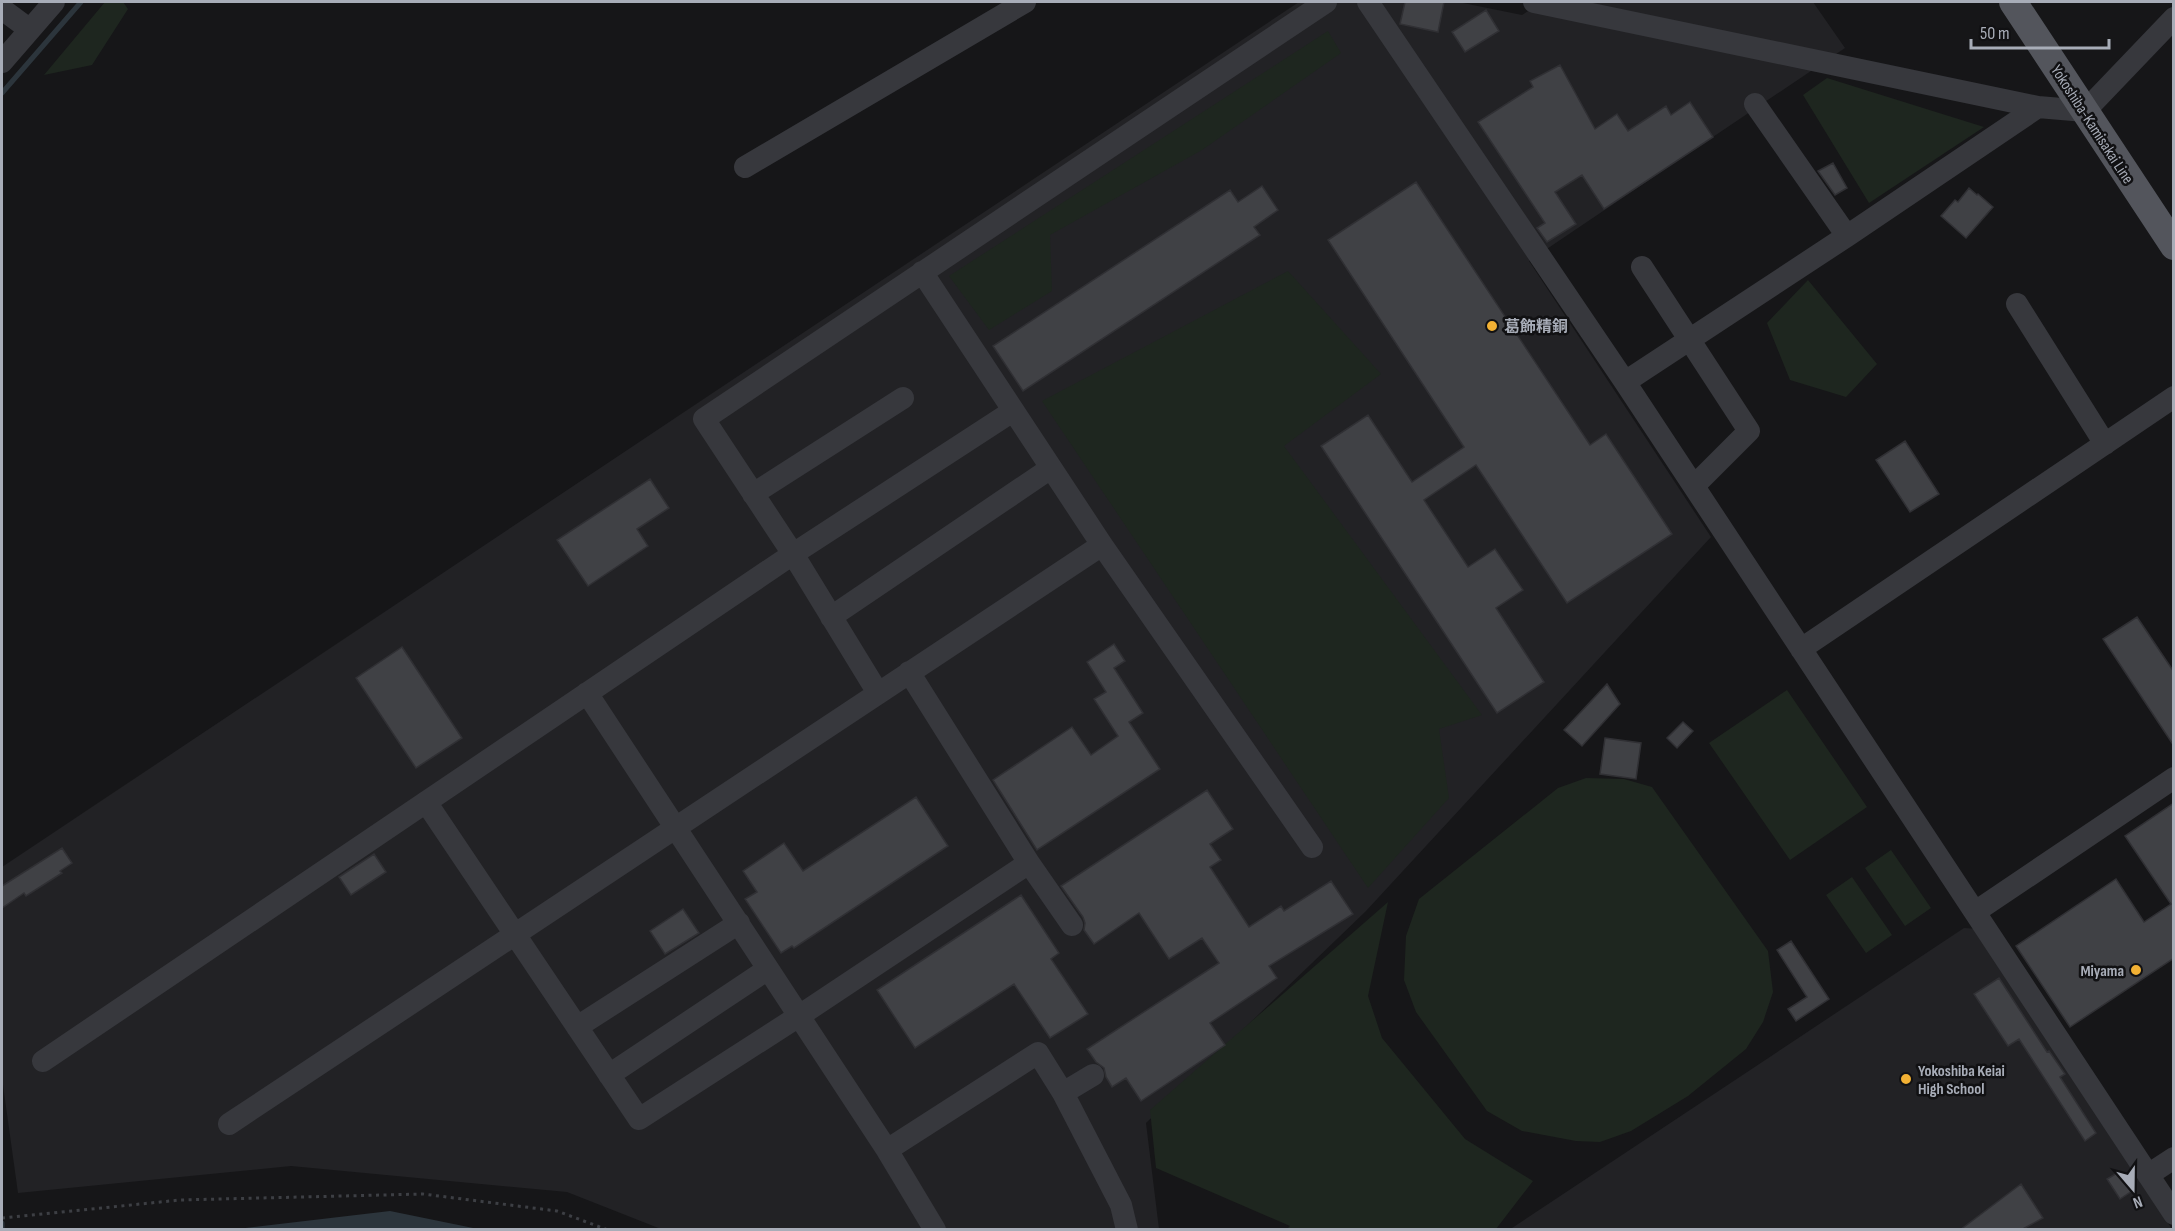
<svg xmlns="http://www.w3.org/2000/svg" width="2175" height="1231" font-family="'Sofia Sans Condensed','Noto Sans JP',sans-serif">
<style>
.built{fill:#222225}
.green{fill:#1e261f}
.water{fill:#2c353c}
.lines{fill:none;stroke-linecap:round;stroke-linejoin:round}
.stream{stroke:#2c353c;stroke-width:5}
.building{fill:#404145;stroke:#303034;stroke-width:1.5}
.path{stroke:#3d3f44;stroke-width:3;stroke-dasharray:3 4.5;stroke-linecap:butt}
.minor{stroke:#37383d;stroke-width:22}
.major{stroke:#53555c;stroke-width:28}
.poi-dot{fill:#f2b134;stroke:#111113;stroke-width:2}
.labels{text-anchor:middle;stroke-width:5;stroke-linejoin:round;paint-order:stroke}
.street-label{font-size:16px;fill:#a8adb8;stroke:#111113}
.poi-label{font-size:16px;font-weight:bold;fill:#a8adb8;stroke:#111113;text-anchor:start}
</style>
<rect width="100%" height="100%" fill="#161618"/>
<path class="built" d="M1299,2H1458L1522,15L1542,2H1813L1845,48L1529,261L1711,537L1366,911L1146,1123L1159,1229H661L567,1192L291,1166L18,1193L2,1078V867Z
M1964,928L1978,929L2172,1229L1509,1230Z"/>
<path class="green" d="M105,2H123L128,9L92,65L44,75Z
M1328,31L1341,53L1202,150L1050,235L1052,291L989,330L949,276Z
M1827,78L1984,127L1869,203L1803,95Z
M1288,271L1381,374L1284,446L1482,715L1439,729L1449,798L1368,888L1042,401Z
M1808,280L1877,364L1846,397L1790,380L1767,323Z
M1787,690L1867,807L1790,860L1709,743Z
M1586,778L1624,779L1652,787L1768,951L1773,992L1763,1022L1746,1049L1688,1096L1631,1131L1600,1142L1576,1141L1522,1131L1487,1111L1416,1012L1404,980L1406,936L1419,899L1558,788Z
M1891,850L1931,908L1905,926L1865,868Z
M1852,877L1892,935L1866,953L1826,895Z
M1388,902L1368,996L1382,1038L1465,1139L1533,1181L1496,1229H1287L1290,1226L1156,1168L1150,1110Z"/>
<path class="water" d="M390,1211L478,1229H237Z"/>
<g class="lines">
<path class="stream" d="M2,93L81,2
M2,1223V1230"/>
</g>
<path class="building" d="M1405,2H1444L1438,32L1400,24Z
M1486,10L1499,31L1465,52L1452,32Z
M1560,65L1595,129L1617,114L1628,131L1666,106L1671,115L1690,102L1713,137L1604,209L1582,175L1555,192L1576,224L1547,242L1537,228L1545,223L1478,122L1533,87L1530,81Z
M1833,163L1847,188L1835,195L1818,171Z
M1416,182L1590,445L1606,434L1672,534L1567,603L1476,465L1424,500L1468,567L1495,549L1523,590L1496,608L1544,682L1497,713L1321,446L1368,415L1412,482L1464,447L1328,240Z
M1262,186L1278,210L1254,227L1260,235L1023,391L993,346L1230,190L1238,202Z
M1969,188L1977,195L1978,194L1993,207L1966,238L1941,216L1955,200L1958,202Z
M1905,441L1939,494L1910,512L1876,460Z
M650,479L669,508L637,529L648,546L588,586L557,540Z
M2137,617L2174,672V746L2103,639Z
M1114,644L1125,661L1114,668L1143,713L1129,722L1160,769L1037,850L993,780L1072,727L1091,755L1118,736L1094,699L1106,692L1087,662Z
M402,647L462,738L416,768L356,678Z
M1607,684L1620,704L1582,746L1564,730Z
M1683,722L1693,731L1677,748L1667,738Z
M1605,738L1641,743L1636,779L1600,774Z
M1207,790L1233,829L1210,844L1221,860L1210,867L1249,927L1281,906L1284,911L1331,881L1353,914L1269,966L1277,978L1210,1023L1225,1045L1141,1101L1126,1078L1112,1087L1106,1077L1104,1068L1096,1062L1087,1049L1219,963L1202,938L1169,959L1139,913L1094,944L1084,930L1085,923L1083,917L1061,886Z
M916,797L948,846L794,948L792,946L781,953L745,899L757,892L743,871L784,843L803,871Z
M2174,803V958L2070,1027L2016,946L2116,879L2144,922L2171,904L2125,836Z
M62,848L72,863L60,871L62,873L26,896L24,893L2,908V886Z
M374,854L386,872L351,895L339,877Z
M1021,895L1059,953L1051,959L1088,1014L1050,1038L1014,984L915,1048L877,990Z
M683,909L699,933L665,954L650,931Z
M1791,941L1829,999L1796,1021L1788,1009L1807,997L1777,950Z
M1999,978L2047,1052L2049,1051L2065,1074L2060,1077L2096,1133L2085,1141L2019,1039L2008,1046L1974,994Z
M2119,1172L2132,1191L2120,1199L2107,1179Z
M2021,1184L2043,1218L2021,1230H1960Z"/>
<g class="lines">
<path class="path" d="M2,1218L180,1200L423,1194L557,1211L608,1230"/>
<path class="minor" d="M1368,2L1625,382L2174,1214
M1534,2L2038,107L2085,111L2174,18
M2,9L29,29
M2,62L54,2
M1755,104L1847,236
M745,167L1025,2
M1642,267L1749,431L1694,486
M922,272L1102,545L1312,847
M2017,304L2105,444
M1625,382L1847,236L2038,107
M753,494L903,398
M831,617L1051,468
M1801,649L2174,397
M909,672L1029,863L1072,925
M587,693L887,1150L935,1230
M878,693L793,554L704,419L1326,2
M426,802L639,1119L799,1016L1029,863
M1975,912L2174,778
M577,1027L739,923
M43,1061L793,554L1013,411
M609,1075L768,969
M1063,1093L1093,1075
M229,1124L1102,545
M887,1150L1038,1053L1063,1093L1121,1205L1127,1230
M2148,1175L2174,1158"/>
<path class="major" d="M2013,2L2174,246"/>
</g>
<g class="poi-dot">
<circle cx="1492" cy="326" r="6"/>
<circle cx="2136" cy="970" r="6"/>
<circle cx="1906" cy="1079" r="6"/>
</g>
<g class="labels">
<g class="street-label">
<text transform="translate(2093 124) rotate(57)" y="6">Yokoshiba-Kamisakai Line</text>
</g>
<g class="poi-label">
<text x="1504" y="332">葛飾精銅</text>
<text x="2124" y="976" text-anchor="end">Miyama</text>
<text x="1918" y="1076">Yokoshiba Keiai<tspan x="1918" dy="18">High School</tspan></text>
</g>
</g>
<rect width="2175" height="1231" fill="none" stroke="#a8adb8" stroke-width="6"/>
<g transform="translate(2133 1189) rotate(160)" stroke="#111113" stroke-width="4.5" paint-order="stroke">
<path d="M0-4.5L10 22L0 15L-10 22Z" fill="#a8adb8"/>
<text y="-9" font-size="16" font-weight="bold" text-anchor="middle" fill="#a8adb8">N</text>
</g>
<path d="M1971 39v9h138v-9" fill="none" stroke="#a8adb8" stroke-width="3"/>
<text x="1980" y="39" font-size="18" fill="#a8adb8" stroke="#111113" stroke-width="4.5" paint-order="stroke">50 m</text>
</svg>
